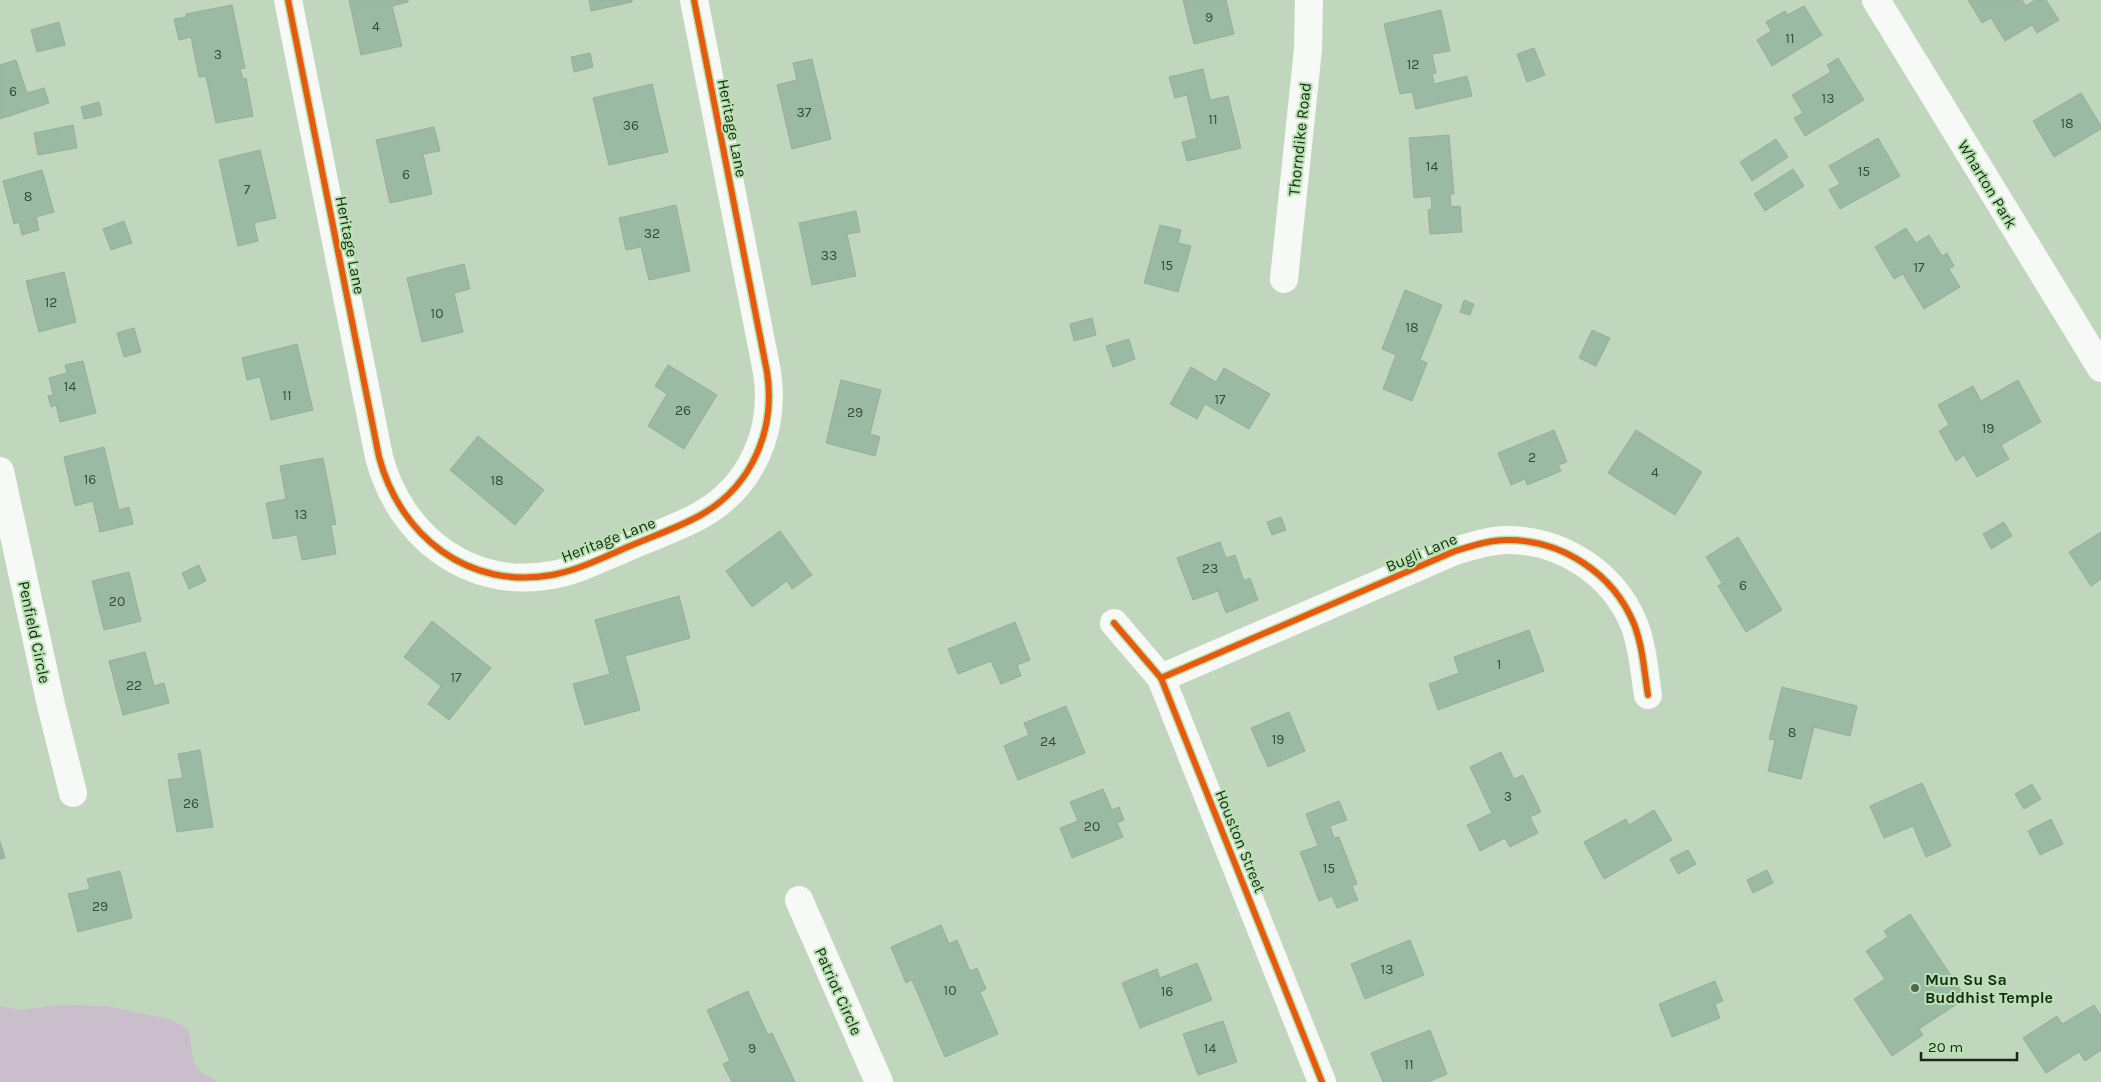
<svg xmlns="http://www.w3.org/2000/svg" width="2101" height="1082" font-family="Karla,sans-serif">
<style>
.green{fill:#cabdcc}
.building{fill:#9abaa4;stroke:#98ad9b}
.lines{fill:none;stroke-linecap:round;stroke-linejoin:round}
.minor{stroke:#f6f9f5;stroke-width:28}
.cycleway-casing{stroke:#b9e2b2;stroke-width:9}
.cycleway{stroke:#e8590c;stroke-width:6}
.poi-dot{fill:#546550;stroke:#b9e2b2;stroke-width:2}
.labels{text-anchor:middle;stroke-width:4;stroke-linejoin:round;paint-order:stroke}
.number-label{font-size:14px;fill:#394c3a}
.street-label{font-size:16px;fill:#192816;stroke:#b9e2b2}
.poi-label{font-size:16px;font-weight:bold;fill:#192816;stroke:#b9e2b2;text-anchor:start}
</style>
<rect width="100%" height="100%" fill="#c1d7bd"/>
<path class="green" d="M60,1005L107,1006L172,1020L188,1029L194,1063L201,1072L218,1082H0V1006L19,1010Z"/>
<path class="building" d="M349,0H408V2L392,6L402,46L361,55Z
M589,0H632V2L591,11Z
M1183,0H1226L1234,34L1194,44Z
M1968,0H2022L2026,6L2035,0H2046L2059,20L2037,33L2032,25L2005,41L1991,18L1982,23Z
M232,5L245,68L240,69L243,79L246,78L253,116L216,123L206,76L199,77L191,37L179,40L174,19L187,17L186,14Z
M1804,6L1822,35L1772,66L1757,40L1771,31L1766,22L1785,11L1787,15Z
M1441,10L1450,51L1432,54L1436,73L1432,74L1434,84L1467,76L1472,96L1416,109L1412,92L1400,94L1384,24Z
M59,22L65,45L37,52L31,30Z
M1534,48L1545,75L1527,82L1517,54Z
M590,53L593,67L574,72L571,57Z
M1838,58L1864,100L1805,136L1794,118L1803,113L1792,95L1831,72L1827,65Z
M812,59L831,139L792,149L777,85L797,80L793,63Z
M16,60L27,93L44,88L49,103L0,119V65Z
M1203,69L1210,100L1228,96L1241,148L1187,161L1182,142L1197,138L1187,95L1175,98L1169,77Z
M652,84L668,152L609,165L593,98Z
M2081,93L2101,126V129L2054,157L2033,121Z
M99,102L102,115L84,119L81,107Z
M73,125L77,148L38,155L34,133Z
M434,127L440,151L423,154L432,194L390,203L376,140Z
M1449,135L1454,194H1450L1451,207L1460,206L1462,232L1430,234L1428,210L1432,209L1431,196L1414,198L1409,138Z
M1878,138L1900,176L1840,209L1829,190L1840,184L1829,166Z
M1776,139L1788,157L1752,181L1740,162Z
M260,150L276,218L254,223L258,241L238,246L219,160Z
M1793,169L1804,186L1765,211L1754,194Z
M42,170L54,212L36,217L39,230L22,235L19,222L14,224L3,181Z
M676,205L690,271L649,280L641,247L626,250L619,218Z
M856,211L860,232L847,234L856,276L812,285L799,223Z
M124,221L132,243L111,250L103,229Z
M1160,225L1181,230L1178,243L1191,246L1178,292L1144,283Z
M1906,228L1916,243L1929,235L1942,256L1947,253L1954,266L1949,269L1960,287L1924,309L1903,274L1894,279L1875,247Z
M464,264L470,289L454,293L463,332L422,342L407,278Z
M64,272L76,322L39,332L26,281Z
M1405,290L1442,305L1420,360L1427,363L1412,401L1383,389L1396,355L1382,349Z
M1464,300L1474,304L1470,315L1460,312Z
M1092,318L1096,335L1074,341L1070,324Z
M134,328L141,352L124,357L117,333Z
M1592,330L1610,338L1596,366L1579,358Z
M1129,339L1135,359L1113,367L1106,346Z
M297,344L313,410L271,420L260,377L247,380L242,358Z
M83,361L96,413L60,422L56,405L51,407L48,396L53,395L49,378L67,373L65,365Z
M668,365L717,395L684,449L648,426L667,394L655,386Z
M1191,367L1216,382L1224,368L1270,394L1249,429L1205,404L1197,419L1170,404Z
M841,380L881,390L870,434L880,437L875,456L826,443Z
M2018,380L2041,422L2001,445L2009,459L1977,477L1964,455L1956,461L1939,431L1949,425L1938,405L1973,386L1981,401Z
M1554,430L1567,462L1558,465L1561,471L1527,485L1525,479L1511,485L1498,453Z
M1636,430L1702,472L1675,515L1608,473Z
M478,436L544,490L515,525L450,470Z
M104,447L119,510L129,507L133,524L100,532L93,501L75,506L64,457Z
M323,458L336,524L331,525L336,554L302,560L297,535L273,539L266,503L286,499L280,466Z
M1281,517L1286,530L1272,535L1267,522Z
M2004,522L2012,536L1991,549L1983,534Z
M780,531L812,575L792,589L787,581L752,607L726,571Z
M2101,532V579L2091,586L2069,552Z
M1738,537L1782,610L1746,632L1718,586L1722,583L1706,557Z
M1220,542L1226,558L1235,555L1244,581L1250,578L1258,600L1226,613L1218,591L1193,600L1177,558Z
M199,565L206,581L189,589L182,573Z
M129,572L141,621L104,630L92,581Z
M679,596L690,638L625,656L640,710L585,725L573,684L610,674L595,620Z
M432,621L491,668L449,720L428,704L441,686L404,657Z
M1015,622L1030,660L1017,665L1021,676L1001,684L991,661L958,674L948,649Z
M1529,630L1544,671L1438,710L1429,684L1459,673L1454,657Z
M145,652L154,686L164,683L169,703L123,715L109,661Z
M1782,687L1857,706L1850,736L1814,727L1801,779L1768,771L1775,740L1769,739Z
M1066,706L1085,753L1018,780L1004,746L1029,735L1024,723Z
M1289,712L1305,751L1268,767L1251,728Z
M200,750L213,827L177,832L168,780L183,778L178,754Z
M1501,752L1514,779L1523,775L1541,812L1530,817L1538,833L1510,847L1505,838L1480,851L1467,825L1492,813L1470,767Z
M1922,783L1951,846L1926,857L1913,826L1884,838L1870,806Z
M2032,784L2041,799L2024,809L2015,794Z
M1103,789L1112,810L1119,807L1124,820L1117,823L1123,837L1072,858L1060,828L1078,821L1070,802Z
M1339,801L1347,820L1330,826L1334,838L1339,837L1357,884L1352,886L1358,900L1337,908L1332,896L1319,901L1300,852L1318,846L1306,814Z
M1654,810L1672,840L1604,879L1584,842L1626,819L1629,825Z
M2051,819L2063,844L2040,855L2028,831Z
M0,841L5,858L0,859Z
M1688,850L1696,864L1678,874L1670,859Z
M1767,870L1773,883L1753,893L1747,880Z
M120,871L132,918L78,932L68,894L90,889L87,879Z
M1910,914L1966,998L1919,1029L1923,1035L1892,1056L1854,999L1885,979L1866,951L1888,937L1884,931Z
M941,925L949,944L957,940L970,971L977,968L986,989L980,992L998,1034L945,1057L912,980L906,983L891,947Z
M1410,940L1424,975L1365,999L1351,964Z
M1197,963L1212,1000L1140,1028L1122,983L1157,969L1160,978Z
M1715,981L1723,1001L1715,1004L1720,1018L1672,1037L1659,1004Z
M748,991L768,1035L772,1033L795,1082H732L723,1064L730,1061L707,1010Z
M2094,1005L2101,1016V1050L2085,1061L2079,1052L2046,1073L2023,1038L2057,1016L2062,1024Z
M1223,1021L1237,1062L1198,1075L1183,1034Z
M1430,1030L1447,1074L1428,1082H1383L1371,1053Z"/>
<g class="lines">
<path class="minor" d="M288,0L379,457C400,536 468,590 552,575C579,570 604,557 630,546C653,536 677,528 699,516C752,487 776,430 767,372L694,0
M1876,0L2101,368
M1284,279L1308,49L1309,0
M0,471L51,705L73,793
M1114,623L1161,678L1322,1082
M1161,678L1455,551C1472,546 1489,540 1507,540C1562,540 1613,573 1634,624C1643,647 1644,671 1648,695
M799,900L879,1082"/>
<g class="cycleway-casing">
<path id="cycleway" d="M288,0L379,457C400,536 468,590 552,575C579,570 604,557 630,546C653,536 677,528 699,516C752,487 776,430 767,372L694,0
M1114,623L1161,678L1322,1082
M1161,678L1455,551C1472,546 1489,540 1507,540C1562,540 1613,573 1634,624C1643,647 1644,671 1648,695"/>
</g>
<use href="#cycleway" class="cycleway"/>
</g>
<circle class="poi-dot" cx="1915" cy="988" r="5"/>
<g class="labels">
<g class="number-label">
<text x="1209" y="22">9</text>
<text x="376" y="31">4</text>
<text x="1790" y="43">11</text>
<text x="218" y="59">3</text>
<text x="1413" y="69">12</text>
<text x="13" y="96">6</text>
<text x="1828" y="103">13</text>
<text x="804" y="117">37</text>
<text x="1213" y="124">11</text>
<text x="2067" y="128">18</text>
<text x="631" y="130">36</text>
<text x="1432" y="171">14</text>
<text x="1864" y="176">15</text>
<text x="406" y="179">6</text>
<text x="247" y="194">7</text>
<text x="28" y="201">8</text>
<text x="652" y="238">32</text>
<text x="829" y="260">33</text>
<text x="1167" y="270">15</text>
<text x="1919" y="272">17</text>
<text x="51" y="307">12</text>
<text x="437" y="318">10</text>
<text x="1412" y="332">18</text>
<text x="70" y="391">14</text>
<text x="287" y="400">11</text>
<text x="1220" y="404">17</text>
<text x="683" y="415">26</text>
<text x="855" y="417">29</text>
<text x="1988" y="433">19</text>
<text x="1532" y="462">2</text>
<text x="1655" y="477">4</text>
<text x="90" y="484">16</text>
<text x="497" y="485">18</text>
<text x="301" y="519">13</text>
<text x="1210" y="573">23</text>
<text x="1743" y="590">6</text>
<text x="117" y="606">20</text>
<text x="1499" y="669">1</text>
<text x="456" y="682">17</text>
<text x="134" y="690">22</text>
<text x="1792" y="737">8</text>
<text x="1278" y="744">19</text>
<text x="1048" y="746">24</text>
<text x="1508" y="801">3</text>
<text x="191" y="808">26</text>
<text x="1092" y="831">20</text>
<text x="1329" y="873">15</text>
<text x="100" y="911">29</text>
<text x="1387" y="974">13</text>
<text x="950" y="995">10</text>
<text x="1167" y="996">16</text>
<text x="752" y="1053">9</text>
<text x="1210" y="1053">14</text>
<text x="1409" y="1069">11</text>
</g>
<g class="street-label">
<text transform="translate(733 128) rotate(79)" y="6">Heritage Lane</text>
<text transform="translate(1299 139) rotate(-84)" y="6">Thorndike Road</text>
<text transform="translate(1988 184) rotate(59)" y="6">Wharton Park</text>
<text transform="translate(351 245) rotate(79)" y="6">Heritage Lane</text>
<text transform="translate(608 539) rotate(-21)" y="6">Heritage Lane</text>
<text transform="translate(1421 552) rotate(-23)" y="6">Bugli Lane</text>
<text transform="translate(35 632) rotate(78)" y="6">Penfield Circle</text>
<text transform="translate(1241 841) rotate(68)" y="6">Houston Street</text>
<text transform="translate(839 991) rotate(66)" y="6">Patriot Circle</text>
</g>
<g class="poi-label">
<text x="1925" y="985">Mun Su Sa<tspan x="1925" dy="18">Buddhist Temple</tspan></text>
</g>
</g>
<path d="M1921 1052v8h96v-8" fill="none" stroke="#192816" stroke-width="2.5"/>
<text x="1928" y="1052" font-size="15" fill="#192816" stroke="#b9e2b2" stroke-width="4" paint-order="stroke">20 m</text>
</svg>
